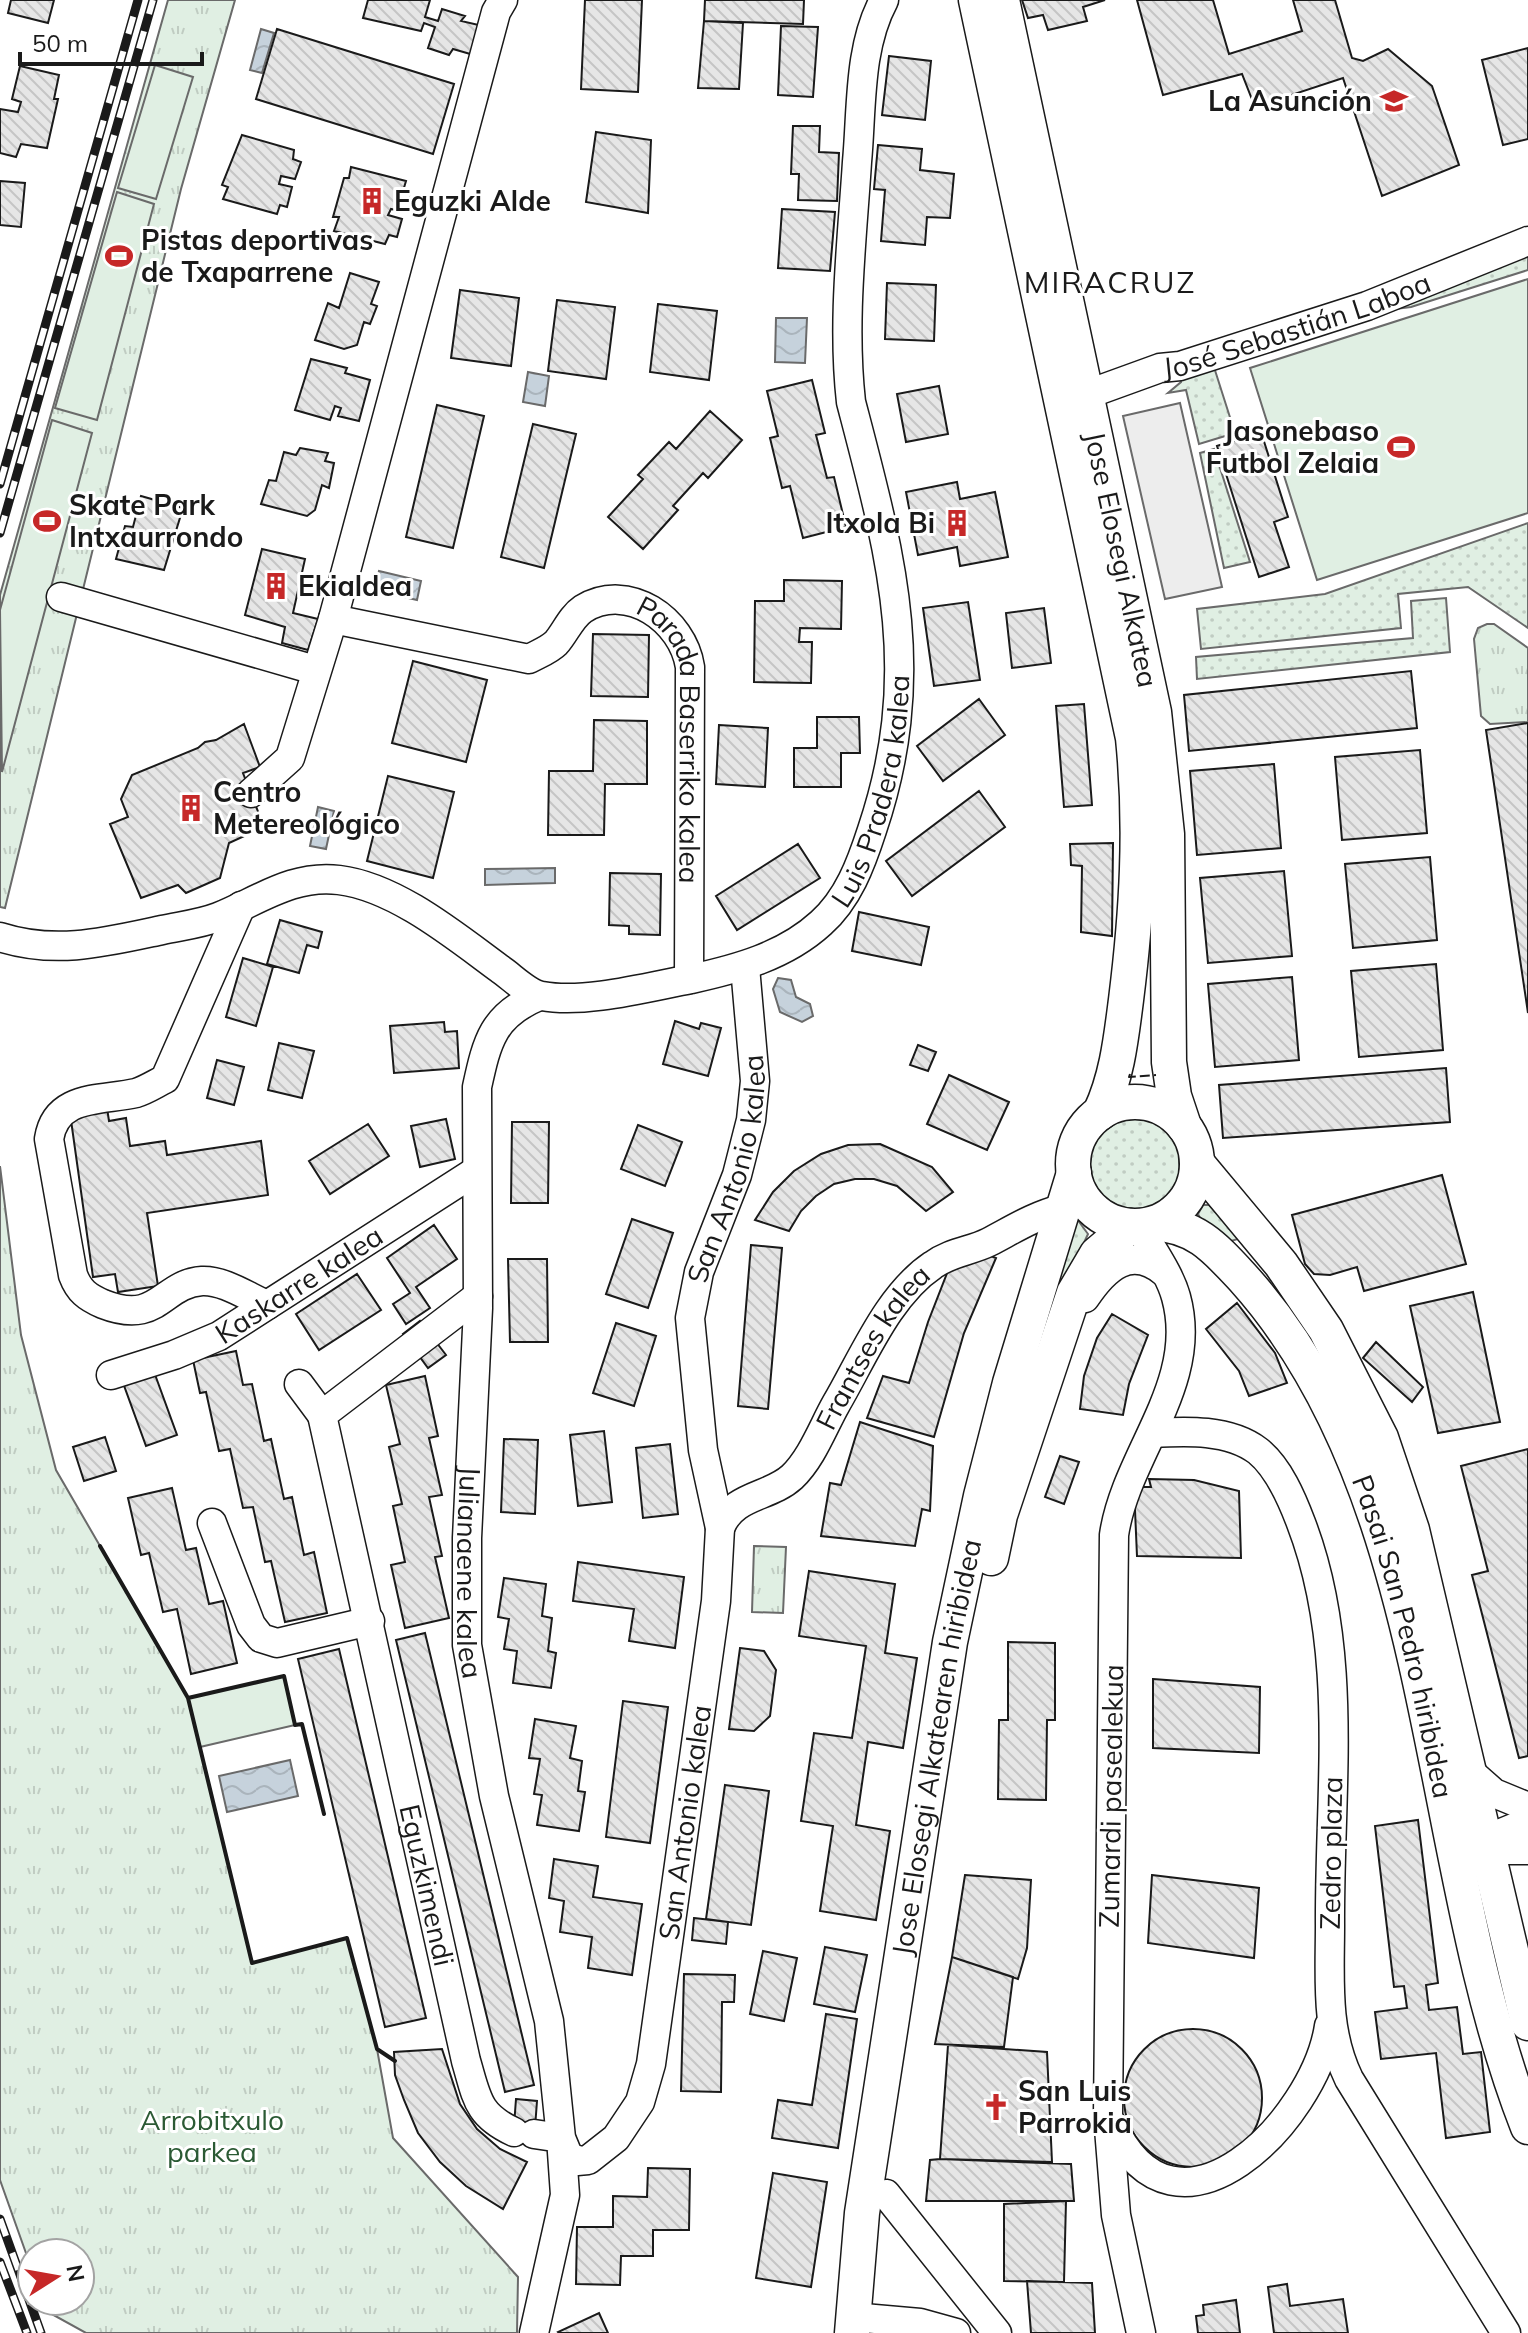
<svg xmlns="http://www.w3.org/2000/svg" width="1528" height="2333" font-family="Mulish,sans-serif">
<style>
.grass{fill:url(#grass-dots);stroke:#6a6a6a;stroke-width:2}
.park{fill:url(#park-tufts);stroke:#6a6a6a;stroke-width:2}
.garden{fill:#e0efe3;stroke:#6a6a6a;stroke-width:2}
.parking{fill:#ededed;stroke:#6a6a6a;stroke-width:2}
.water{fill:url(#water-waves);stroke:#6a6a6a;stroke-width:2}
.building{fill:url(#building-back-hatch);stroke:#1a1a1a;stroke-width:2}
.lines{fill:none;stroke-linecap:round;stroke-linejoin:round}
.minor-casing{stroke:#1a1a1a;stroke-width:31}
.major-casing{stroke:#1a1a1a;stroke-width:37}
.minor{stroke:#fff;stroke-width:28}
.major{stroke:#fff;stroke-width:34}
.rail-casing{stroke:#1a1a1a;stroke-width:9}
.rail{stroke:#fff;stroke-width:6;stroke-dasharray:18;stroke-linecap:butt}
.fence{stroke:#1a1a1a;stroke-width:2;stroke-dasharray:10 4;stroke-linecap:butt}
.wall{stroke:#1a1a1a;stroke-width:4}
.labels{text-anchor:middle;stroke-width:6;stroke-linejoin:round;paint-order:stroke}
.poi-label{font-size:28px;font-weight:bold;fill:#1a1a1a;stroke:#fff;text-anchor:start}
.street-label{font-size:28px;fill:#1a1a1a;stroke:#fff}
.park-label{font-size:28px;fill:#2b5a34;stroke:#fff}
.neighbourhood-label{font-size:30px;letter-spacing:2px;fill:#1a1a1a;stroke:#fff}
</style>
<defs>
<pattern id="grass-dots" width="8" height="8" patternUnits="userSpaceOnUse" patternTransform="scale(2)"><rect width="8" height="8" fill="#e0efe3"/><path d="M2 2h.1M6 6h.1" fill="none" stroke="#c0ccc2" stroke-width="1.8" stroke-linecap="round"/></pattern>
<pattern id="park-tufts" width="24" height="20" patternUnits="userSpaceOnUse" patternTransform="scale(2)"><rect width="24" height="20" fill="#e0efe3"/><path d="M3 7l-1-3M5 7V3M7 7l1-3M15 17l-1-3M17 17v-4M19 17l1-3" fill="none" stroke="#c0ccc2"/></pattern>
<pattern id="water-waves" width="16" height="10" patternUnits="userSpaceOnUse" patternTransform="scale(2)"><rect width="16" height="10" fill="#c6d2dc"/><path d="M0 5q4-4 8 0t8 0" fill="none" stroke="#aab4bc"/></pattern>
<pattern id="building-back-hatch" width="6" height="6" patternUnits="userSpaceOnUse" patternTransform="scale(2)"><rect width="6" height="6" fill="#e6e6e6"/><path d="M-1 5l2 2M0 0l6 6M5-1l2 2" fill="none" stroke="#c5c5c5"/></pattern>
</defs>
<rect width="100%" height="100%" fill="#fff"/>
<path class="grass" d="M1528,250V270L1411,307L1387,310Z
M1213,364L1235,433L1199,444L1186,390L1168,393L1181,382L1180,376Z
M1214,449L1250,562L1224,568L1200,453Z
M1528,523V628L1468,587L1398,594L1401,628L1201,649L1197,609L1325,594Z
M1446,598L1450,652L1197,679L1196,657L1413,638L1411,601Z
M1089 1164a46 46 0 1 1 92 0a46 46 0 1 1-92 0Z
M1203,1205H1209L1241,1238L1228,1242L1201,1220L1198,1214Z
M1077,1219L1088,1234L1064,1286L1033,1374L1070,1221Z"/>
<path class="park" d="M168,0H235L181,189L5,908L0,907V595Z
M1487,624H1494L1528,648V722L1490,724L1481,716L1474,639L1478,628Z
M0,1166L21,1335L56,1470L188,1698L252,1963L347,1938L377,2049L393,2138L518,2277L517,2333H86L48,2312L43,2301H80V2253H32V2270L0,2180Z
M754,1546L786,1547L783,1613L752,1612Z"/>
<path class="garden" d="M155,65L193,77L156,199L118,188Z
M117,192L154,204L97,420L55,408Z
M1528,279V513L1317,580L1250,368Z
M52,420L92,433L2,772L0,610Z
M284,1676L295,1725L200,1747L188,1698Z"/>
<path class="parking" d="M1180,403L1222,587L1165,599L1123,416Z"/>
<path class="water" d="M261,29L274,33L262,73L250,70Z
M776,318H807L805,363L775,362Z
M528,372L549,376L545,406L523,402Z
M379,571L421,581L417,600L374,590Z
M318,807L334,811L326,849L310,846Z
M555,868V883L485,885V869Z
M778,978L791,980L796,997L810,1004L813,1016L802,1022L780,1012L773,989Z
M290,1760L298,1796L227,1812L219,1776Z"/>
<path class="building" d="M11,0H54L48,23L8,13Z
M368,0H430L425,17L438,21L442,9L465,16L461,21L483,26L477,56L453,49L449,55L428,48L435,27L424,23L421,31L363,18Z
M585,0H642L638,92L581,89Z
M705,0H804L803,24L704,21Z
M1022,0H1105L1083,7L1087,21L1048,30L1043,15L1028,18Z
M1137,0H1213L1229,54L1302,31L1293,0H1335L1352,58L1363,61L1388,49L1432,86L1459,165L1382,196L1343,78L1255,107L1242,74L1163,95Z
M704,21L743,23L739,89L698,88Z
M781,26L818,27L813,97L778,95Z
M277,29L454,84L433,154L256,99Z
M1528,48V139L1503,145L1482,60Z
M889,56L931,61L925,120L882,115Z
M20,66L59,75L54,99H58L47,148L21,144L16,157L0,153V109L18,112L21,102L12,99Z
M793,126H820L819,152L839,153L837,201L798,200L799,174H791Z
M596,132L651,140L648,213L586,202Z
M242,135L294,150L293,159L301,162L295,179L281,176L279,184L292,187L287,207L280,205L277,214L223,199L228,187L222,185Z
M878,145L922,149L920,170L954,174L950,218L927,217L925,245L881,241L885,190L874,189Z
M351,167L406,181L403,191L410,193L404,212L391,209L388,215L402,219L397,237L389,235L385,244L334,231L339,217H333L344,178H349Z
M0,181L25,183L21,227L0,225Z
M782,209L835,212L830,271L778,268Z
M350,273L379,282L371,304L377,306L370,324L364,322L357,345L344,349L315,340L328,303L339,308Z
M887,283L936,285L934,341L885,339Z
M460,290L519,298L511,366L451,358Z
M557,300L615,307L606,379L548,371Z
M658,304L717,311L709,380L650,372Z
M311,359L347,368L345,373L370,380L359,421L338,416L341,408L335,406L330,420L295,410Z
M812,380L825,433L816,435L827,478L834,477L846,527L803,538L790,486L782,488L770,438L778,436L767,391Z
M939,386L948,434L906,442L897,394Z
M437,405L484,416L453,548L406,537Z
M710,411L742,440L708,478L703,473L673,506L678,510L643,549L608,517L643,479L638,475L669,442L676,449Z
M533,424L576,434L544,568L501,557Z
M1261,432L1288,517L1274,522L1289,567L1259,577L1217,446Z
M300,448L328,453L325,461L334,463L329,488L322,485L315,510L307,516L261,504L269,480L276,481L284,452L296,455Z
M957,482L960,499L995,492L1008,557L960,566L957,547L918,555L906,492Z
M141,496L183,508L164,570L116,559L125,526L133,527Z
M262,549L305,559L293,613L318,619L308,650L282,643L285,627L245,615Z
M784,580L842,581L841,629L800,628L799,642H812L811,683L754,682L755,601H784Z
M968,602L980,680L934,686L923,608Z
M1044,608L1051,663L1012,668L1006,613Z
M593,634L649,635L648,697L591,696Z
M413,661L487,680L466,762L392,743Z
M1411,671L1417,728L1189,751L1184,695Z
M979,699L1005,735L943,781L917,746Z
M1084,704L1092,805L1064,807L1056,706Z
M817,717H859L860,753H841V787H794V748H817Z
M594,720L647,721V784H605L604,835H548L549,771H593Z
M1528,723V1013L1486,730Z
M244,724L260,767L243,773L264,827L229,843L220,878L186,893L178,885L141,898L110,824L128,817L121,799L132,775L198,748L205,742L216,740Z
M719,725L768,728L765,787L716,784Z
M1420,750L1427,833L1342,840L1335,757Z
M1274,764L1281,848L1197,855L1190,771Z
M388,776L454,792L433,878L367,861Z
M979,791L1005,827L912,896L886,861Z
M1113,843L1112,936L1081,932L1082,866L1071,865L1070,844Z
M798,844L820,878L737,930L716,896Z
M1430,857L1437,940L1353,948L1345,864Z
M1284,871L1292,956L1208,963L1200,878Z
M610,873L661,874L660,935L629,934V926L609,925Z
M859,912L929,927L921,965L852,951Z
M280,920L322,932L318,948L307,945L299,973L267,964Z
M243,958L273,967L256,1026L226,1017Z
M1436,964L1443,1050L1359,1057L1351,971Z
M1292,977L1299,1060L1215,1067L1208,984Z
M675,1021L699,1029L701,1023L721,1028L708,1076L663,1064Z
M444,1022L445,1032L457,1031L459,1068L394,1073L390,1026Z
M279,1043L314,1051L302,1098L268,1090Z
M918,1045L936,1052L928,1071L910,1065Z
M217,1060L244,1067L234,1105L207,1098Z
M1446,1068L1450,1122L1223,1138L1219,1085Z
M949,1075L1009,1102L987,1150L927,1124Z
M107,1108L109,1121L126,1118L130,1146L165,1141L167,1155L261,1141L268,1195L147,1213L158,1286L118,1292L115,1274L93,1277L70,1113Z
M446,1119L455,1159L420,1167L411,1126Z
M512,1122H549L548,1203H511Z
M368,1124L389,1156L330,1194L309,1161Z
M638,1125L682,1142L665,1186L621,1169Z
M880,1144L932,1167L953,1192L926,1211L897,1186L874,1179H855L834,1184L816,1196L801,1211L789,1231L755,1220L773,1192L794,1171L821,1154L848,1145Z
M1442,1175L1466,1264L1364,1291L1357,1267L1330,1275L1314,1274L1305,1264L1292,1215Z
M632,1219L673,1233L648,1308L606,1294Z
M434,1225L457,1259L416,1287L430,1308L406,1324L393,1304L410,1293L387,1258Z
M751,1245L782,1248L768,1409L738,1406Z
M986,1254L996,1258L964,1333L934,1437L867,1418L883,1376L909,1383L928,1322L951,1263Z
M508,1259H547L548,1342H510Z
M357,1274L381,1310L319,1350L296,1314Z
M1473,1292L1500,1422L1438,1433L1410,1306Z
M1237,1303L1275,1353L1287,1383L1249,1396L1239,1371L1206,1329Z
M1112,1314L1148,1335L1129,1384L1123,1415L1080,1409L1084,1376L1097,1338Z
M420,1321L446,1355L428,1368L403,1334Z
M616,1323L656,1336L634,1406L593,1393Z
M1376,1342L1423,1387L1412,1402L1363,1358Z
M236,1351L243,1385L252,1384L264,1441L271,1439L284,1499L292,1497L304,1555L314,1552L327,1613L285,1622L271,1561L265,1562L253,1507L243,1508L230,1449L219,1451L206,1392L200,1393L193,1360Z
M153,1369L177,1435L146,1446L122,1380Z
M425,1376L438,1436L429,1438L442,1495L429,1497L442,1556L435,1557L449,1618L405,1628L391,1565L405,1562L393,1506L402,1504L389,1447L400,1444L386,1385Z
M860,1422L933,1446L930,1511L922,1509L915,1546L821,1536L830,1483L841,1485Z
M604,1431L612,1502L578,1506L570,1435Z
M105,1437L116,1471L84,1481L73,1447Z
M504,1439L538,1440L535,1514L501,1512Z
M670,1444L678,1514L643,1518L636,1448Z
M1528,1449V1756L1519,1758L1472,1575L1488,1571L1461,1466Z
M1060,1456L1079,1462L1064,1504L1045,1497Z
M1149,1479L1194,1480L1239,1491L1241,1558L1137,1556L1134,1487H1151Z
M172,1488L186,1550L196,1548L209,1604L223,1601L237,1663L191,1674L177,1609L163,1612L149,1553L141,1555L128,1498Z
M578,1562L684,1577L675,1648L629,1641L634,1609L573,1601Z
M809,1571L895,1584L885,1653L917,1658L903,1748L868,1742L856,1825L890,1831L876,1920L820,1911L833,1826L801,1821L814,1733L852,1738L866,1646L799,1636Z
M504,1578L546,1584L542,1616L552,1618L548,1651L556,1653L551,1688L513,1683L517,1651L504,1649L509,1619L498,1617Z
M425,1633L534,2085L505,2092L396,1640Z
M1008,1642L1055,1643V1720H1047L1046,1800L998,1799L999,1720H1008Z
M740,1648L764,1651L776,1670L770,1716L754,1731L729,1729Z
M339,1649L426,2018L385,2027L298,1659Z
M1153,1679L1260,1687L1259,1753L1153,1748Z
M623,1701L668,1707L650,1843L606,1837Z
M535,1719L576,1726L570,1758L582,1761L578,1791L585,1792L579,1831L537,1825L542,1795L534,1794L540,1759L529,1758Z
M725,1785L769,1791L751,1925L706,1919Z
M1418,1820L1438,1983L1426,1985L1429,2010L1457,2007L1463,2054L1481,2052L1490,2132L1446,2138L1436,2053L1381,2059L1375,2012L1407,2008L1404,1986L1394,1987L1375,1826Z
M554,1859L598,1866L593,1897L642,1904L632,1975L588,1968L592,1937L560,1932L564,1901L549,1898Z
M965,1875L1031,1880L1027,1948L1018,1979L952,1957Z
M1152,1875L1259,1888L1254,1958L1148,1943Z
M694,1918L728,1922L726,1944L692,1940Z
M825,1947L867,1955L855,2012L814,2004Z
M763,1951L797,1958L784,2021L750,2014Z
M952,1957L1013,1977L1004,2047L935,2044Z
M684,1974L735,1975L734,2002H722L721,2092L681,2091Z
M826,2014L857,2019L838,2148L772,2138L778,2100L812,2105Z
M1124 2098a69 69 0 1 1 138 0a69 69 0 1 1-138 0Z
M948,2045L1047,2052L1052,2162L940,2159Z
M442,2049L460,2104L477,2129L500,2149L527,2162L503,2209L466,2186L440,2162L418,2133L404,2100L395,2075L394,2052Z
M516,2099L537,2101L534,2141L513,2139Z
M940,2159L1071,2164L1074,2201H926L930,2160Z
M648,2168L690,2169L689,2230H653V2256H621L620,2285L576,2284L577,2227H613V2196L647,2197Z
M773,2173L827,2182L811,2287L756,2278Z
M1066,2201L1064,2282L1004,2281V2204Z
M1027,2281L1092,2283L1095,2333H1031Z
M1287,2284L1290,2306L1343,2299L1348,2333H1274L1268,2287Z
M1236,2300L1240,2333H1198L1196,2316L1204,2315L1203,2305Z
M599,2313L608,2333H559L558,2332Z"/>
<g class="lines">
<g class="minor-casing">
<g id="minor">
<path id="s1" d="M1069,401L1160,368L1180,366L1367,306L1528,241"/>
<path d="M61,597L315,670"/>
<path id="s2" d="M333,619L529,659C538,654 549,650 556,643C565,633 571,617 583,609C628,581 683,620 690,667L689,979"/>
<path d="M251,793L290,758L333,619L496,12L503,0"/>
<path d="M241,906L165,1079C155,1084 146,1090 136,1093C101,1101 56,1094 49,1139L73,1275C79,1291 87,1297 103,1304C159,1326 161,1284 202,1281C224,1280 248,1297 267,1305"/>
<path id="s3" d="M0,937C56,955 106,942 162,930C180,926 200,924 218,917C258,901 293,874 339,880C396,887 455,936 500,969C512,977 528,994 542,996C585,1004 648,987 691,979C737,969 785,956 821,923C848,899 861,864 872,830C925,673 891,555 851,402C842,323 852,241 857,162C862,109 858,48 884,0"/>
<path id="s4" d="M539,996C493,1015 487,1041 477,1087L478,1308L467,1538V1645L494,1796L549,2021L561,2138L568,2155L577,2161L588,2160L616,2138L640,2102L651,2064L716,1601L720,1528L703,1450L690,1318L699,1272L737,1175L751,1120L755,1081L745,967"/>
<path d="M1139,1226C1151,1249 1169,1272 1176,1297C1200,1384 1126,1453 1114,1535L1108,2116L1116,2215L1141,2333"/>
<path id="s5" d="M478,1296L322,1415L466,2061C477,2098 477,2115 514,2132"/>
<path d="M1085,1298C1105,1268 1131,1244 1164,1272"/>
<path id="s6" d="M111,1375L174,1355L219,1336L476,1171"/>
<path d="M299,1384L322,1415"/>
<path d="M1153,1433C1186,1431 1229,1429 1258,1451C1279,1468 1292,1499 1301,1523C1350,1650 1329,1792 1330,1925C1330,1978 1325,2030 1349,2079L1506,2333"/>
<path d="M212,1523L251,1625L261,1638L277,1643L370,1621"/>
<path id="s7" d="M720,1528C733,1494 769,1498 792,1477C812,1458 823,1427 836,1404C863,1358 888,1295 933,1265C951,1252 971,1251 989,1242C1014,1229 1034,1216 1061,1209"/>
<path d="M1468,1770L1494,1793L1528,1807"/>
<path d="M1474,1834L1501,1850H1528"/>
<path d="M1472,1855L1487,1839L1528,1822"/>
<path d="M1112,2124C1176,2263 1315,2120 1329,2026"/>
<path d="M886,2194L997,2333"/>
<path d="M852,2317L920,2323L956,2333"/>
<path d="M534,2333L565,2195L561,2138L534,2134"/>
</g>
</g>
<g class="major-casing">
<g id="major">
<path d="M976,0L1133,738C1142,827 1137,912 1126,1000C1121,1039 1117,1077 1100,1113"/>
<path id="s8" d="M1002,0L1154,712L1167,834L1169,1062L1174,1096L1184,1126"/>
<circle cx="1135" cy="1164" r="62"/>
<path d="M1197,1163L1281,1264L1326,1330L1381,1438L1412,1530L1528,2023"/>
<path id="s9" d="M1154,1224C1195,1224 1217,1250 1243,1278C1443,1500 1422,1858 1528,2127"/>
<path d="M991,1558L1000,1515L1074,1293L1097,1254L1130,1226"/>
<path id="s10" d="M852,2333L862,2213L950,1642L981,1496L1010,1383L1074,1173"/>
</g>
</g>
<use href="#minor" class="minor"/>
<use href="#major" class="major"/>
<g class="rail-casing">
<path id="rail" d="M0,484L138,0
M0,533L153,0
M0,2219L41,2333
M0,2262L27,2333"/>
</g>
<use href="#rail" class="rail"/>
<path class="fence" d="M1130,1074L1129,1077L1156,1075"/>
<path class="wall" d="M100,1546L188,1698L252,1963L347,1938L377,2049L395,2061
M188,1698L284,1676L295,1725L302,1724L324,1814"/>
</g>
<defs>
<g id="school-bare" transform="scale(2.16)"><path d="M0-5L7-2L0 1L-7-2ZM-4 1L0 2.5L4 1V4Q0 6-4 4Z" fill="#c62828" stroke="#fff" stroke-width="2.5" paint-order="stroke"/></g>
<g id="building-bare" transform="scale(2.16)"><path d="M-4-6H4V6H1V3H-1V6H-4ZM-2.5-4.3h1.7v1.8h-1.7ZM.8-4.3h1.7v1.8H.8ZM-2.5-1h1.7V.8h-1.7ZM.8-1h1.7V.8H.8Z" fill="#c62828" stroke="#fff" stroke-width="2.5" paint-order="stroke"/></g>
<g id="stadium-bare" transform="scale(2.16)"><path d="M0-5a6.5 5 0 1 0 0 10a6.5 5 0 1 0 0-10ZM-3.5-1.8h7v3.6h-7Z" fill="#c62828" stroke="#fff" stroke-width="2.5" paint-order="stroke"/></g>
<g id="church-bare" transform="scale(2.16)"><path d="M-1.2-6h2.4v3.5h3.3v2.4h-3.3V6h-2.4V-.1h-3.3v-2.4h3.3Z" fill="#c62828" stroke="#fff" stroke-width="2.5" paint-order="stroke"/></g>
</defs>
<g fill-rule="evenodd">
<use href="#school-bare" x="1394" y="101"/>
<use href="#building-bare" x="372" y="201"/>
<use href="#stadium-bare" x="119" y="256"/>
<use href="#stadium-bare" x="1401" y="447"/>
<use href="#stadium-bare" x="47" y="521"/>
<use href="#building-bare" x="957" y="523"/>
<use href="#building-bare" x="276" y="586"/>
<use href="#building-bare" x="191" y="808"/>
<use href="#church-bare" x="996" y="2107"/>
</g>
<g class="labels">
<g class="poi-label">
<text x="1372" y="111" text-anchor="end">La Asunción</text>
<text x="394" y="211">Eguzki Alde</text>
<text x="141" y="250">Pistas deportivas<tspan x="141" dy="32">de Txaparrene</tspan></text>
<text x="1379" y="441" text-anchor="end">Jasonebaso<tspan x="1379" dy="32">Futbol Zelaia</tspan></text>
<text x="69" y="515">Skate Park<tspan x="69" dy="32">Intxaurrondo</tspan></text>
<text x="935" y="533" text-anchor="end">Itxola Bi</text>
<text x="298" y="596">Ekialdea</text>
<text x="213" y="802">Centro<tspan x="213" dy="32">Metereológico</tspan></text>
<text x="1018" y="2101">San Luis<tspan x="1018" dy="32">Parrokia</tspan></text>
</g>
<g class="street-label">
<text dy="10" stroke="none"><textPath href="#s1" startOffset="240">José Sebastián Laboa</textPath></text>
<text dy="10" stroke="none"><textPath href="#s8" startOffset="572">Jose Elosegi Alkatea</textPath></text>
<text dy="10" stroke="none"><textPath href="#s2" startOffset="484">Parada Baserriko kalea</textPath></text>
<text dy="10" stroke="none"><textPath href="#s3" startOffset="1026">Luis Pradera kalea</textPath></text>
<text dy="10" stroke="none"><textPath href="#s4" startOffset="2244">San Antonio kalea</textPath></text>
<text dy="10" stroke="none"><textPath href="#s6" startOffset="210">Kaskarre kalea</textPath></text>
<text dy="10" stroke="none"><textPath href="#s7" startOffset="244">Frantses kalea</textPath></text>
<text dy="10" stroke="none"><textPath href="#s4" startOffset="602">Julianaene kalea</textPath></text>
<text dy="10" stroke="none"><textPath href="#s9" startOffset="506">Pasai San Pedro hiribidea</textPath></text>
<text dy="10" stroke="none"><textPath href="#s10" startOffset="592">Jose Elosegi Alkatearen hiribidea</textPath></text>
<text transform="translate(1111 1796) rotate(-89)" y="10">Zumardi pasealekua</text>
<text dy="10" stroke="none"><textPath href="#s4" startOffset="1580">San Antonio kalea</textPath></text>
<text transform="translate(1331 1853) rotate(-89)" y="10">Zedro plaza</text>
<text dy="10" stroke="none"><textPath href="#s5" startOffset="678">Eguzkimendi</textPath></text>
</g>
<g class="park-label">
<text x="212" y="2130">Arrobitxulo<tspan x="212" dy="32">parkea</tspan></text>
</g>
<g class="neighbourhood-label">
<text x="1110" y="293">MIRACRUZ</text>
</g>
</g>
<g transform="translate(56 2277) rotate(79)"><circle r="38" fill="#ffffff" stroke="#a3a3a3" stroke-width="2"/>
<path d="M0-6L14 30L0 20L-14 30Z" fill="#c62828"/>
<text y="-12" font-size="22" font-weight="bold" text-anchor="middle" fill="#1a1a1a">N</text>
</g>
<path d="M20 52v12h182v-12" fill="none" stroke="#1a1a1a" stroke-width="4"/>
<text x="32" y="52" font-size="24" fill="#1a1a1a" stroke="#ffffff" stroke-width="6" paint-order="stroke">50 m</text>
</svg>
